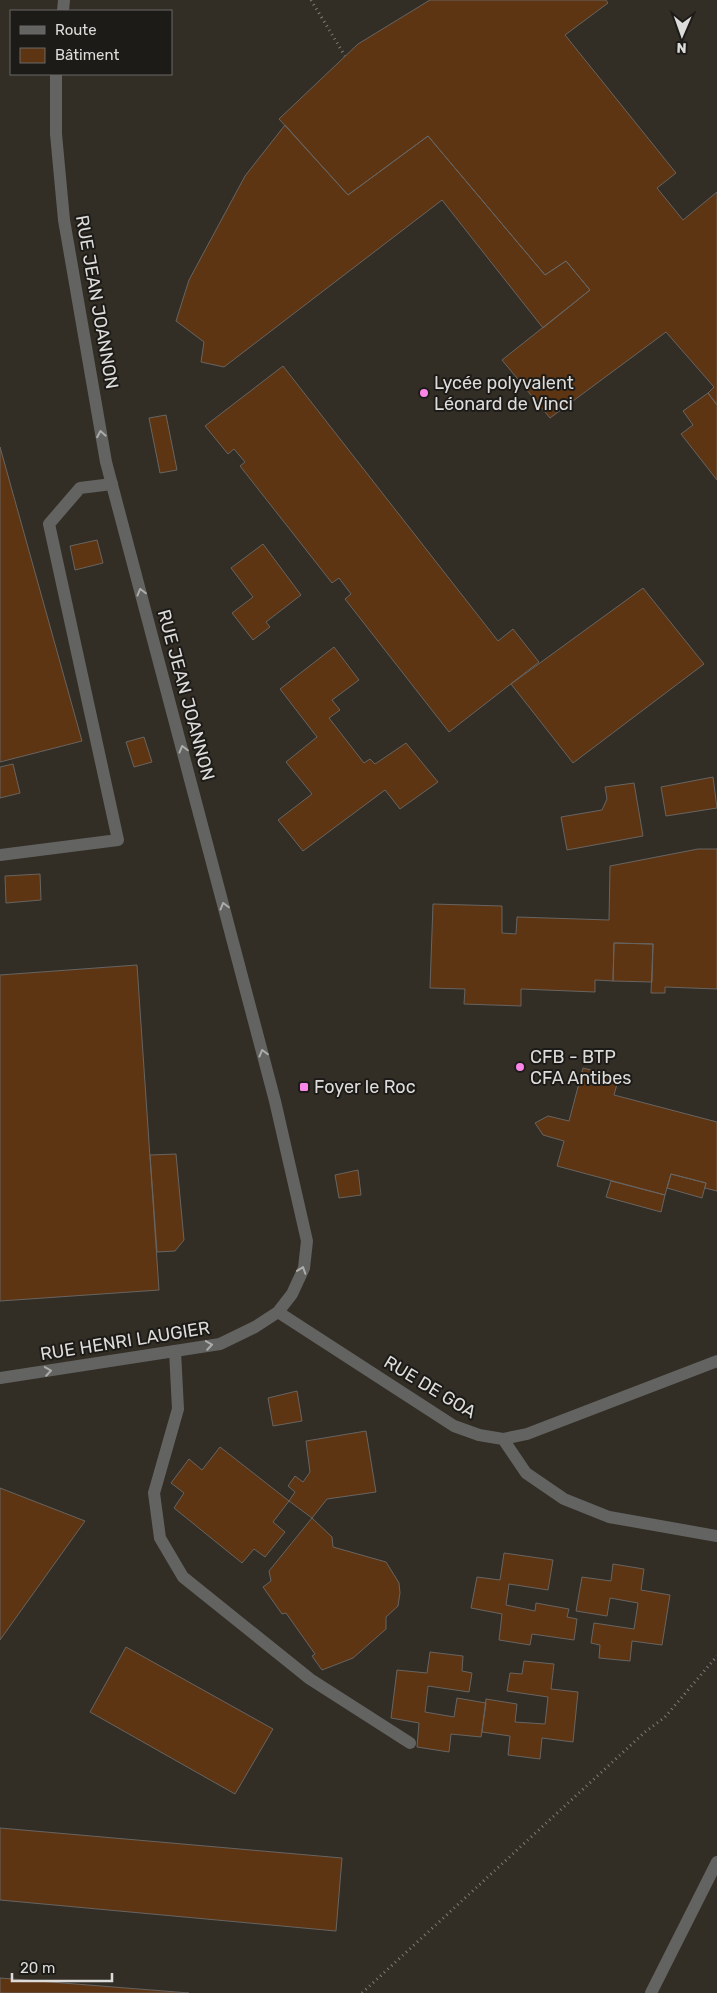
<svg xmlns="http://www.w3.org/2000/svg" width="717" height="1993" font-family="Rubik,sans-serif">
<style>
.built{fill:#322e26;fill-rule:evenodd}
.building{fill:#5e3513;stroke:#676461}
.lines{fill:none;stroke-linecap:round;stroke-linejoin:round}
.path{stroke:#7e7c7a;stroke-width:3;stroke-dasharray:1 4;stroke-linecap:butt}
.service{stroke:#636361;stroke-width:12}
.minor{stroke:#636361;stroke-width:12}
.oneway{stroke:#acacaa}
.poi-dot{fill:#fa87e7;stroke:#1d1b18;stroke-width:2}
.labels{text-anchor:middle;stroke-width:4;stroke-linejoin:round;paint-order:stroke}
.street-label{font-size:18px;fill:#dddcda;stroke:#1d1b18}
.poi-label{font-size:18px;fill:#dddcda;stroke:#1d1b18;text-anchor:start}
</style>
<rect width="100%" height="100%" fill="#262421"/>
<path class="built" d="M0,0H717V1993H0ZM11,11H171V74H11Z"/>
<path class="building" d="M430,0H606L608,3L565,35L676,173L657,188L683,220L717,192V405L708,393L714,387L666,332L550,418L502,360L590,290L566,261L545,275L428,136L348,195L279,119L358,44Z
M285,125L348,195L428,136L545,275L566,261L590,290L543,328L442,200L224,367L201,362L204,342L176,321L189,280L245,176Z
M283,366L498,641L513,629L539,662L449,732L345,599L351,594L339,578L332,583L240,466L245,462L234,449L228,454L205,426Z
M708,393L717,405V480L681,434L693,425L683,411Z
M166,415L177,470L160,473L149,418Z
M0,447L82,741L0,762Z
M97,540L103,563L75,570L70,546Z
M263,544L301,595L266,622L270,627L253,640L232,613L253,597L231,568Z
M643,588L704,664L573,763L511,684Z
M334,647L359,680L332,700L340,710L329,718L364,763L370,759L375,764L406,743L438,782L400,809L385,790L303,851L278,820L312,794L286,762L317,737L280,689Z
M144,737L152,762L134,767L126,742Z
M13,764L20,793L0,798V767Z
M713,777L717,808L666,816L661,787Z
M634,783L643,836L567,850L561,817L602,810L607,799L605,787Z
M698,849H717V989L665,987V993H651L653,944L614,943L613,981L595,980V992L521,989V1006L464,1004L465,989L430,988L433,904L502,906V933L516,934L517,917L609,920L610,866Z
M40,874L41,900L6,903L5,876Z
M614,943L653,944L652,982L613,981Z
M137,965L159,1290L0,1301V975Z
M583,1068L619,1077L614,1095L717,1122V1191L705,1188L706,1183L671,1174L665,1195L557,1166L564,1141L543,1135L535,1123L548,1116L569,1121Z
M176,1154L184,1240L175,1251L157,1252L150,1155Z
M358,1170L361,1195L339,1198L335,1175Z
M671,1174L706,1183L702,1198L667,1188Z
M611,1181L665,1195L661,1212L606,1197Z
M297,1391L302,1421L273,1426L268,1398Z
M366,1431L376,1492L327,1499L312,1518L289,1501L295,1492L288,1486L295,1476L303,1482L310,1472L306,1441Z
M220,1447L289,1501L273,1522L285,1532L265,1557L254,1549L242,1563L174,1508L184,1493L171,1483L189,1459L202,1470Z
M0,1488L85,1521L0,1640Z
M312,1518L332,1537L333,1547L386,1562L399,1583L400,1593L398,1606L386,1617V1629L353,1658L322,1670L312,1656L315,1654L286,1613L282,1614L263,1587L271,1581L269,1571Z
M504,1553L553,1560L548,1590L509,1584L506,1605L535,1611L536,1603L569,1609L567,1617L577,1619L574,1640L532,1634L530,1645L499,1640L502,1614L471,1608L477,1577L500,1580Z
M613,1564L644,1569L641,1590L670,1595L662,1645L632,1641L630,1661L599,1658L600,1645L591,1643L594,1623L634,1629L638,1603L610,1598L607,1616L576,1611L582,1577L611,1581Z
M126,1647L273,1729L235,1794L90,1712Z
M430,1652L463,1656L462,1671L472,1673L469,1692L428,1686L425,1712L454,1717L457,1698L486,1703L481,1737L451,1734L449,1752L417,1747L419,1723L391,1718L397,1670L427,1673Z
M524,1661L554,1664L551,1689L578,1692L573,1742L542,1738L540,1759L508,1755L510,1736L482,1732L486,1699L517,1704L515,1722L545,1724L548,1697L507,1691L510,1673L522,1674Z
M0,1828L342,1858L336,1931L0,1900Z
M0,1978L189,1993H0Z"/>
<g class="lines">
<path class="path" d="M311,0L345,56
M362,1993L645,1732L665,1717L717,1656"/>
<path class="service" d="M0,855L118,840L49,524L80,488L112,484
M175,1351L178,1409L154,1493L160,1538L183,1577L310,1679L410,1743"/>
<path class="minor" d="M63,11L64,0
M278,1312L454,1426L479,1435L503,1439L527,1434L717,1361
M0,1378L220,1344L255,1327L278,1312L292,1294L304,1268L307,1241L275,1101L106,462L64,220L56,134V74
M503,1439L526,1473L564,1499L609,1517L717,1536
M651,1993L717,1862"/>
</g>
<defs><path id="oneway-chevron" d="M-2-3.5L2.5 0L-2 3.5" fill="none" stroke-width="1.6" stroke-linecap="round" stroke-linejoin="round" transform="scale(1.25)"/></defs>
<g class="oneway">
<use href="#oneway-chevron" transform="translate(101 434) rotate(-100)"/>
<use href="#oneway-chevron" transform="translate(141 592) rotate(-105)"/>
<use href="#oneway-chevron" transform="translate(183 749) rotate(-105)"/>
<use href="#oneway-chevron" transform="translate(224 906) rotate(-105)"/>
<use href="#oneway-chevron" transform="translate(263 1053) rotate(-105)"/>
<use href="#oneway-chevron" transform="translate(302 1270) rotate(-71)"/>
<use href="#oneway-chevron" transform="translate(209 1345) rotate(-9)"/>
<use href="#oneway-chevron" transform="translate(48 1371) rotate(-9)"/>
</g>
<g class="poi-dot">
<circle cx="424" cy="393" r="5"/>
<circle cx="520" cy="1067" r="5"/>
<rect x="299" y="1082" width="10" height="10" rx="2.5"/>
</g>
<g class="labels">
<g class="street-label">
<text transform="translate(97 302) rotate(80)" y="6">RUE JEAN JOANNON</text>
<text transform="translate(186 695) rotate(75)" y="6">RUE JEAN JOANNON</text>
<text transform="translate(125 1341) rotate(-9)" y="6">RUE HENRI LAUGIER</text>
<text transform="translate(430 1387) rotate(31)" y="6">RUE DE GOA</text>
</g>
<g class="poi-label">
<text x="434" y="389">Lycée polyvalent<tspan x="434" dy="21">Léonard de Vinci</tspan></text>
<text x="530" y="1063">CFB - BTP<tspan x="530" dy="21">CFA Antibes</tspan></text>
<text x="314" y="1093">Foyer le Roc</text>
</g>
</g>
<rect x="10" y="10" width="162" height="65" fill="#1d1b18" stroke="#6a6866"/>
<rect x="20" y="26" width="25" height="8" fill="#636361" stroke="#6a6866"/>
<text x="55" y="35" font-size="15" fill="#dddcda">Route</text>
<rect x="20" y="48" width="25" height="15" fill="#5e3513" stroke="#6a6866"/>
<text x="55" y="60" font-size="15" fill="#dddcda">Bâtiment</text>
<g transform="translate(682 35) rotate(182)" stroke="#1d1b18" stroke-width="4" paint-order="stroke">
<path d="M0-4L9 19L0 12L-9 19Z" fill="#dddcda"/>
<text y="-8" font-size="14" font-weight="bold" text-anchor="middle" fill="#dddcda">N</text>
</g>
<path d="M12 1973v8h100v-8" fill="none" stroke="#dddcda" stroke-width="2.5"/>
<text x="20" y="1973" font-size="15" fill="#dddcda" stroke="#1d1b18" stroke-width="4" paint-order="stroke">20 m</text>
</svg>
